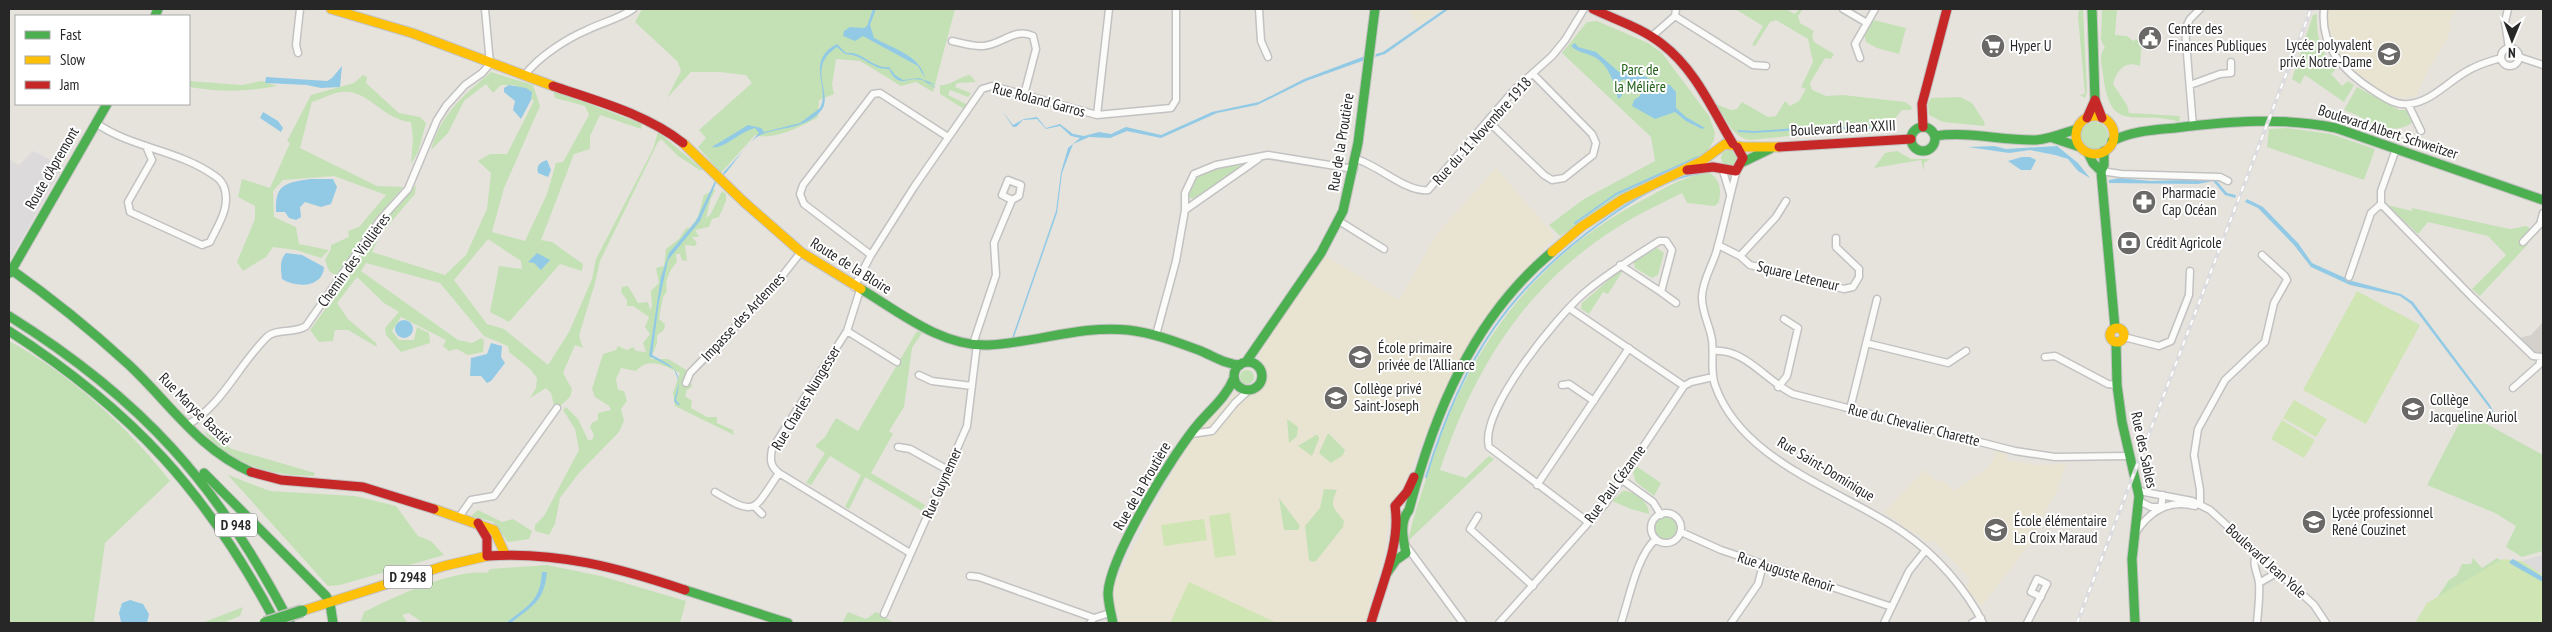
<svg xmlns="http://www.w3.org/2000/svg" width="2552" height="632" font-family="'PT Sans Narrow',sans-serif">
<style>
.industrial{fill:#dddadc}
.education{fill:#e9e3d1}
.green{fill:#c4e1b6}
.pitch{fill:#cfe5b4}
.plaza{fill:#d4d1cc}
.water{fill:#92cae6}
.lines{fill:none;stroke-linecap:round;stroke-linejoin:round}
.stream{stroke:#92cae6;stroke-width:2}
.street-casing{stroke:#c3c2c2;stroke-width:9}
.fast-casing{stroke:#c3c2c2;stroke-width:11}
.slow-casing{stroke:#c3c2c2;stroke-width:11}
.jam-casing{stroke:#c3c2c2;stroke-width:11}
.street{stroke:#fbfbfa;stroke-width:6}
.fast{stroke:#4caf50;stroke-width:9}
.slow{stroke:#ffc107;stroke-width:9}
.jam{stroke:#c62828;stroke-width:9}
.rail-casing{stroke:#dcdbdd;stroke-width:4}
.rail{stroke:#fff;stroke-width:2;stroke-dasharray:5.5;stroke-linecap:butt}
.fast-bridge-casing{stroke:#c3c1c0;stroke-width:14;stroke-linecap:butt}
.fast-bridge{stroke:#4caf50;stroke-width:11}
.labels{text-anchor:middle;stroke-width:4;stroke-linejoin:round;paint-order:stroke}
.shield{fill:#fff;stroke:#686868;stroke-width:1}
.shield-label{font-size:14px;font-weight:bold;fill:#272727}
.poi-label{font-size:15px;fill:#272727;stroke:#fff;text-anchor:start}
.park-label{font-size:15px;fill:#24611b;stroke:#fff}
.street-label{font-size:15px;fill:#272727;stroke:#fff}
</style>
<rect width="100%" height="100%" fill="#e6e3dd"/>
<path class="industrial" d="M33,151L63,166L9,262V159L19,165Z
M2543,555V575L2522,561L2542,555Z"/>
<path class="education" d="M1408,9H1442L1419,26Z
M2328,9H2457L2449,22L2451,29L2446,41L2427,72L2416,97L2402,98L2385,93L2352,69L2341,57L2333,42L2328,23Z
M1496,168L1555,236L1486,317L1439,403L1404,485L1391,506L1385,550L1365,623H1118L1112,588L1188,442L1235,393L1260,387L1259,345L1321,253L1399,300L1436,235Z
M1996,451L2006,453L2007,460L2037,465L2066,464L2057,491L2033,534L2034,538L1981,607L1967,588L1970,579L1934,541L1928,542L1884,513L1924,470L1937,482L1944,481L1954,491L1983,472L1992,463Z"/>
<path class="green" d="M642,9H955L933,92L916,82L901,86L860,61L836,59L832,85L834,94L819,100L818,117C803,126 773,141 755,135L721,173L698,147L706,138L699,130L752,83L746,75L720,72H691L667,98L681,71L678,62L635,22Z
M1735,9H1786L1795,14L1799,9H1803L1798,16L1800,23L1814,31L1812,35L1814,42L1834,54L1831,59L1825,58L1810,83L1812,90L1826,96L1843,95L1905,102L1912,107L1911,110H1902L1886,129L1870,134L1825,132L1752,140C1734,140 1725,118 1716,104L1731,110L1737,109L1742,102L1768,117L1776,116L1785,101L1790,106L1799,101L1806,89L1801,87L1813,62L1808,39L1776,20L1770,22L1755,46L1752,45L1763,26Z
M2079,9H2083L2087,91L2085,98L2080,95L2085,94L2078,17Z
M2102,9H2117L2115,35L2127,36L2133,41L2142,37L2140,66C2124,60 2117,71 2113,84L2127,105L2129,113L2180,116L2179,122C2137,108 2110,138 2103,74C2102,66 2098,54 2105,48L2101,40Z
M2317,14C2316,39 2321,50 2336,69L2331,74L2342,86L2348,81L2354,85L2344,102L2305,75L2300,84L2292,79L2313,15Z
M1873,20L1906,28L1899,54L1877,48L1866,42L1864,34Z
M1597,21L1648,43L1662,53L1709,116L1715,132L1714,140L1705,156L1639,186L1560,236L1549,225L1584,199L1655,161L1651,137L1562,53L1587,22Z
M491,72L533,85L540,106L504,188L492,232L525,241L547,194L556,163L563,162L589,115L585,106L555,98L553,90L642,124L641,129L600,115L590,136V149L574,154L541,240L552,242L583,264L582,271L560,264L509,322L490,312L499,266L522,269L521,261L488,239L454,280L487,324L504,329L548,365L569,332L592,279L596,259L653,149L658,132L702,169L701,171L678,156L661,139L658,142L600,261L595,283L579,336L583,348L575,345L563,373L572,389L570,397L559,407L554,405L551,393L546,388L530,398L536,388L537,378L530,369L509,352L508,346L484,336L440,283L366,263L361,271L458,340L472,343L481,338L484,340L483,352L468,355L457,349L449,351L443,346L446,340L401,317L392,331L399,340H414L417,327L429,333L430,343L401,352L386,335L385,328L399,312L384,303L357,277L337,303L348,319L376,343L377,347L348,330H335L333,341L319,342L310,330L342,286L384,221L416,185L415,194L380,235L372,252L445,275L466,255L487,209L491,173L478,161L490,154H507L534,101L514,85H501L493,93L486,84L464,101L448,133L431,150C441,113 463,96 491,72Z
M363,75L367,77L366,83L399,113L420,117L426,123L418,152L411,164L413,138L411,122C383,120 367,88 342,92C332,93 322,99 312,102L300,148L377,186L403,187L374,221L336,276L329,271L325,260L331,249V245L349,237L348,231L359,227L386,195L334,176L283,180L273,191L274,217L296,227L299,244L329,250L321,258L296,250L273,247L266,257L243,271L237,262L255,219V206L238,197L242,179L270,188L290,143L287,141L311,95L354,83Z
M970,75L976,82L957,83L955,87L971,93L968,97L950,90L948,95L966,104L964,109L940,94V85C954,85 957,77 970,75Z
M189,81L242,85L262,81L277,86C247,92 219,92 189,87Z
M2357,87L2399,110H2407L2415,121C2388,140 2371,119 2344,110Z
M1960,97L1972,103L1985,123L1984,126L1943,122L1929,115L1928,104L1931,98Z
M2080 136a14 14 0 1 1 28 0a14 14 0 1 1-28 0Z
M2287,128L2331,134L2375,149L2364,180L2267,147L2269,129Z
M1721 158a8 8 0 1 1 16 0a8 8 0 1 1-16 0Z
M1897,151L1911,159H1930L1924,163V171L1921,160L1874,168L1885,153Z
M1240,163L1241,167L1193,199L1188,197C1185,169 1221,167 1240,163Z
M1710,173C1721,181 1721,189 1719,202L1715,206L1687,203L1682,193C1660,204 1638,214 1618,227C1525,285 1474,369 1440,470L1466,478L1489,456L1494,459L1408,541C1412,520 1420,499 1426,479C1462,359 1528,261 1641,201C1662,190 1686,174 1710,173Z
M716,189L711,198L706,218L710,215L722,191L726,194V201L719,217L712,219L709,227L695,230L699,237H692L697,243L695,246L685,245L687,261L682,260L680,254H676L677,262C670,269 664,282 667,291L663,297L659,319L665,324L664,330L657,335V343L651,359H668L688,371L692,387L687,390L685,396L692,401L691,408L707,417H717V423L733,430L734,435L675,406L673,393L680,373C665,366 649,356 636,371L621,368L616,379L618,390L624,391L627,401L621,409L624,421L619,432L579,473L560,498L555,524L549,535L535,531V525L544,516L579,450L575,429L563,410L566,407L578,419L588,440H592L594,435L590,427L592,423L598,420V413L611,410L609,406L595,397L592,389L603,354L616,350L618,346L627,350L633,347L636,351L646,352L643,343L650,334L645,327L649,317L633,306H627V300L621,292L622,287L628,286L638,303L648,302L650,310L652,306L651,291L659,283L656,268L664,266L666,249L679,239L686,228H690L698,217L704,195Z
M2387,205L2412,211V208L2510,229L2526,226L2536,232L2526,242L2528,244L2480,296L2472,289L2506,255L2488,236L2428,222L2418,234Z
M1657,248L1664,253L1658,275L1652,278L1635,268L1634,262Z
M1618,272H1622L1608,294L1603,292L1589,314L1581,309L1582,303Z
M917,331L922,333L912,348L904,407L889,431L893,434L871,473L925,505L922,511L865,477L849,509L845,507L861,475L830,456L811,485L806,483L825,453L815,446L825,437L836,418L858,431Z
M9,341C71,375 127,426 170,481L105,543L94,621L98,623H9Z
M1240 377a7 7 0 1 1 14 0a7 7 0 1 1-14 0Z
M2465,412L2543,455V551L2522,557L2506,547L2516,526L2495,513L2427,485Z
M1287,419L1298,427L1297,436L1289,443Z
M203,431L232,449L315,473L314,476C271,475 231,466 203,431Z
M1328,433L1345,450L1343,455L1331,463L1319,453Z
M1316,435H1318L1319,439L1312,456L1298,446Z
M1636,466L1661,483L1654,496L1636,482L1633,473Z
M228,475L270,491L355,496L396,506L418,536L431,541L444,555L340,585L328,586Z
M1324,489L1337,490C1329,508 1334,507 1344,521L1343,527L1316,561L1312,562L1309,560L1305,526L1320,508Z
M1623,491C1634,490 1650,503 1649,514L1631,509L1612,501Z
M1279,498L1300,526L1298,530H1284Z
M478,510L502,522L513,519L532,531L529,539L508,542L493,522L471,516Z
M1654 529a12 12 0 1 1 24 0a12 12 0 1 1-24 0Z
M2473,558L2482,568L2497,558L2532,577L2420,623L2449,580L2457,575L2462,564H2471Z
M547,565L601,576L686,601L680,623H423L409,613L402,615L408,623H360L364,612C395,597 452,569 487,573L490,569Z
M243,607L240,616L223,623H202Z
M848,612L866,619L876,612L894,623H842Z"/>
<path class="pitch" d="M2357,291L2420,325L2366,424L2303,390Z
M2294,400L2327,419L2316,437L2283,418Z
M2282,420L2315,440L2304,458L2271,439Z
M1230,513L1236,555L1215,558L1209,516Z
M1204,519L1207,540L1164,546L1161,525Z
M2503,559L2522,561L2543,575V623H2415L2427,603Z
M1189,582L1277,623H1170Z"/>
<path class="plaza" d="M2543,322V354H2535L2519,338L2531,335Z"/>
<path class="water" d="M873,9H876L870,25L874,38C892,48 921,56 925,78L918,66L863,36L855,41L843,36L844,31L850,27L864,28L867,26Z
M1445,9H1449L1385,54L1375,57L1376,54L1383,52Z
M1575,43L1578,47L1596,52L1619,72C1640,67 1651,85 1670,85L1676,92V108L1686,117L1705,128L1702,129L1686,121L1675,112L1655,119L1632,106L1634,100L1640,96V90L1624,79L1620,81L1622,96L1618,99C1615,84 1608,62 1592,56C1584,52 1579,53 1571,46Z
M837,44L846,53C863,51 872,69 889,67L895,75L903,80L919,78L937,85L928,83L936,88C930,86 927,82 922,80C907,76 899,90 889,69C871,70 863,54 845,54L837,47C804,69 836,95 820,112C801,132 774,126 757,137C745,145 734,164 724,175L723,173L759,133L755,128C741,131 723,150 712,147L748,125L761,128L764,132L800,123L820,108C831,88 804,61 837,44Z
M1365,56V60L1306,81L1257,105L1217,113L1161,138L1127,131L1110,138L1089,137L1073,144L1062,173L1057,213L1014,337L1012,338L1056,211L1061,172L1068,148L1080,138L1071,136L1060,126L1046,129L1037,119L1023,120L1016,127H1013L1003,112L1013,125L1024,119L1037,117L1046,128L1060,124L1073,134L1084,136L1099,132L1111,134L1126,127L1161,135L1212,112L1259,102L1304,79Z
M342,66L340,87L321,88L307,85L265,83L266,77L327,81L332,78Z
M509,85L526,88L532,92L531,100L521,119L513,110L515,101L504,92V88Z
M263,112L278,121L283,128L281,132L260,118Z
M1994,146L2006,149L2057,146L2078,163L2090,178L2078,171L2068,159L2055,155L2030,150L2009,153L1968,147Z
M2022,157H2030L2036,160L2031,170H2021L2008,161Z
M547,160L551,170L548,177L538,173C536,166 540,162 547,160Z
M2120,178L2150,181L2215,179L2227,193L2236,195L2235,198L2225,195L2213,181L2198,184L2109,183V180Z
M310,179H333L337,187L331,204L321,207L305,202L300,207L301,217L296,220L289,218L285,212H276C275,184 285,183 310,179Z
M715,181L716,183L700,221L668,260L659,302L652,355C677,368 683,371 676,400L680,405H678L674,401L679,382L674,369L649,356L661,277L669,253L696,221Z
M2247,199L2263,207L2298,243L2312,263L2352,281L2401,294L2413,302L2490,405L2499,423L2495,422L2491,410L2411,304L2400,296L2350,285L2311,267L2294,245L2258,208L2245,202Z
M286,253L302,255L324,267C323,288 296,288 282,279C281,270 279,260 286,253Z
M537,253L550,260L541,270L534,263L528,262Z
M395 329a9 9 0 1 1 18 0a9 9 0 1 1-18 0Z
M491,343L502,346L501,357L505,363L491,381L487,383L481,376H470L471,358L487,354Z
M2513,559L2543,577V582L2511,564L2509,562Z
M542,572H547C544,602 533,605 511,623H506C528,605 540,602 542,572Z
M130,600L143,604L149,614L147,623L121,622L119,613L122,603Z"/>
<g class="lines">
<path class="stream" d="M1739,131L1754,132L1813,128H1873
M1575,223L1616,194L1698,157
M1426,477C1463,357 1509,286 1613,214C1638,197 1671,176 1702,173"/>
<g class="street-casing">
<path id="street" d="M1259,9L1261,41L1268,57
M1843,9L1867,23
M2324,9C2320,47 2344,72 2374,91C2385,98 2396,106 2409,104C2433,101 2448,81 2469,70C2478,65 2490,61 2501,58
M2508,9L2505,22L2509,48
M1675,16L1753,65L1766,66
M1651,37L1675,16L1676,9
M952,41C962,43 973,47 983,46C1002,45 1014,27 1033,36L1036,49L1024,95
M2501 57a9 9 0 1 1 18 0a9 9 0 1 1-18 0Z
M298,53L296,45L300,9
M2519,57L2543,65
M1860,58L1855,44L1875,9
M524,76C538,57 566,39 587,30C603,22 619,19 633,9
M2190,85L2220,74L2231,73V62
M2408,104L2421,131
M1097,115L1109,9
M1488,121L1544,175L1552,180L1564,178L1593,155L1596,143L1592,134L1533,74
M96,123C131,148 179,150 215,176C223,181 226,190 226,199C226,214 216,229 210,242L202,245L130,212L128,202L152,160L146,146
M2193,127L2185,29L2190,19L2200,9
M1356,159C1378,165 1407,193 1428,190L1515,89L1552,56L1565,40L1584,9
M1737,170C1729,197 1724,226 1716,253C1711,268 1703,280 1702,296C1701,311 1710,326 1712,340C1714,355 1710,371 1715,385C1742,463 1843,490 1904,533C1936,555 1966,589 1983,623
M1723,171L1730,194
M2101,171L2121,174L2220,177L2228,181
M2381,204L2472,297L2533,356L2543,357
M1185,210L1258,159
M1339,221L1384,249
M2523,242L2540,224L2543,213
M1718,245L1740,256L1750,265L1844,289L1853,287L1859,277V269L1836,247V238
M871,255L804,204L800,194L803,185L873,94L880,93L948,137
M1740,256L1776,217L1786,201
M1620,265L1661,292
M2349,277L2371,213L2381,204V191L2396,149
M854,287L871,255L914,187L982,89L992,86L1097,115L1171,108L1176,100V9
M860,290L847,331L772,449C770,460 770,466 779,473L910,553
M1569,308L1684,386
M847,331L897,362
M1156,335L1176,261L1185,210V193L1194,174L1216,165L1268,155L1354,169
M2124,337L2159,346L2171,341L2189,295L2190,271
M1866,343L1948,363L1966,351
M973,344L996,275L994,243L1012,200L1019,196L1021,185L1008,180L1002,195L1012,200
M1713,351C1745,348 1766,381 1793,394L2015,451L2055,457L2129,456
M2045,357L2055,356L2108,384L2117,385
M919,375L932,381L972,386
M686,383L690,373L772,289L801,252
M1562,385L1569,384L1594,401
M1778,387L1787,376L1798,328L1784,319
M2513,388L2539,365L2541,358
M1850,409L1877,299
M187,425C222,406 239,364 267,337C276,328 295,334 306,326L380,220L408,189L437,120L446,106L465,85L482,73L490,64L485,9
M1191,434L1212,431L1235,403L1249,390
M898,447L910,449L948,470
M1621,479L1653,502L1661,515
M1537,485L1629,348
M2139,491L2192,501L2210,510L2314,605L2326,623
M715,492C757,517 753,511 779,473
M2139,501L2151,507H2161L2163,495
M2200,503V490L2194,455L2198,429L2225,380L2265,342L2274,303L2287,280L2285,276L2262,255
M754,506L762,514
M1651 528a15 15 0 1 1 30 0a15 15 0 1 1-30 0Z
M1478,516L1470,529L1533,586
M459,517L471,500L494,496L557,408
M1588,522L1489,447C1479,411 1556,318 1583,294C1606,274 1633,258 1659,241H1666L1672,250L1661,292L1676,303
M1681,532L1721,550L1892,607
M2136,532C2150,511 2169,499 2195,506
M1407,547L1463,623
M970,576L979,577L1094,618
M2259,583L2278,572
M884,614L967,426L977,344
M1090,623L1094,618L1110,613
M1499,623L1605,504L1684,386L1691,382L1713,377
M1621,623C1629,599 1637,555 1656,539
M1731,623L1758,584L1763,565
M1884,623L1909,571L1925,551
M1972,623L1981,618
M2027,623L2047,584L2037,579L2031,592L2041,597
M2257,623C2258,610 2260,597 2259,583C2258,573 2250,562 2258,553"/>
</g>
<g class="fast-casing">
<path id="fast" d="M2092,9L2095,100
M155,16L158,9
M1911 139a12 12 0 1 1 24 0a12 12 0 1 1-24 0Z
M1935,136C1969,131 2002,141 2036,140C2051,139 2063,133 2077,129
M2053,138L2080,147
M2112,141C2132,131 2153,130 2175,128C2230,121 2282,117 2336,128L2543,200
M2104,151V165L2101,171L2115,328
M2088,153L2093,163L2101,171
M1743,162L1770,149
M9,268C50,297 91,330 128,364C169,402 198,449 251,472
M10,273L107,104
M861,289C899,312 942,347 988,345C1035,343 1081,325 1128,330C1154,333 1177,342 1201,351C1215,357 1225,364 1240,365
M9,316C142,399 218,484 290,623
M9,331C133,411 207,492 276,623
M2116,342L2117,385L2122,422L2139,496L2132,559L2135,623
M1246,362L1321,253L1343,211L1358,143L1375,9
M1234 376a14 14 0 1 1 28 0a14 14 0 1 1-28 0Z
M204,473L326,596L330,603L333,623
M1387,573L1396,560L1406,553C1403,539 1399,522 1409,510C1434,413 1473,318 1552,252
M685,590L788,623
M1113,623C1111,614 1108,602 1108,593C1110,556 1174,452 1199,423C1213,407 1226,397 1234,378"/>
</g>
<g class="slow-casing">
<path id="slow" d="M331,9L412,33L553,86
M2076 135a19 19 0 1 1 38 0a19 19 0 1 1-38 0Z
M683,143L744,202L801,252L861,289
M1552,252L1581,227L1623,199L1702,161L1725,144L1743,147H1779
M2110 335a7 7 0 1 1 14 0a7 7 0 1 1-14 0Z
M434,509L494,530L505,554
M302,611L444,566L487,556"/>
</g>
<g class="jam-casing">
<path id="jam" d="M1593,9C1616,20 1642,28 1662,44C1695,69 1712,109 1733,144
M553,86C597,101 646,114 683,143
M2095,100L2102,118
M2087,118L2095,100
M1923,127L1922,104L1947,9
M1779,147L1911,139
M1687,170L1713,167L1736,171L1743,158L1737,147
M251,472L281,480L363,487L434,509
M478,523L487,538V556C556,551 620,568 685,590
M1371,623C1381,586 1401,544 1395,506L1407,492L1414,477"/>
</g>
<use href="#street" class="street"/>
<use href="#fast" class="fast"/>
<use href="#slow" class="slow"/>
<use href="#jam" class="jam"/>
<g class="rail-casing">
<path id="rail" d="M2077,623L2311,9"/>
</g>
<use href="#rail" class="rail"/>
<g class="fast-bridge-casing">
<path id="fast-bridge" d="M265,623L302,611"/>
</g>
<use href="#fast-bridge" class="fast-bridge"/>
</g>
<defs>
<g id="civic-disc" transform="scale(1.25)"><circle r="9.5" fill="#6a6967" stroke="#fff"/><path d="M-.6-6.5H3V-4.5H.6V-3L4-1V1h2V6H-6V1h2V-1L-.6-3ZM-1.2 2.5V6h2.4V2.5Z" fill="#fff"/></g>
<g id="supermarket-disc" transform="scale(1.25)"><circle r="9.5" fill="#6a6967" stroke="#fff"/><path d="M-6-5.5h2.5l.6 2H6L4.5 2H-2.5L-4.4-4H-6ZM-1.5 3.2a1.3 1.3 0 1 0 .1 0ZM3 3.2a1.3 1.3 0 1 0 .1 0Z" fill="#fff"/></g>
<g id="school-disc" transform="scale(1.25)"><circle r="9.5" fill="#6a6967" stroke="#fff"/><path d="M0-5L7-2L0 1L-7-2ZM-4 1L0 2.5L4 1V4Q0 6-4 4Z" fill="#fff"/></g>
<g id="pharmacy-disc" transform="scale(1.25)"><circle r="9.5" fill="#6a6967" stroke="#fff"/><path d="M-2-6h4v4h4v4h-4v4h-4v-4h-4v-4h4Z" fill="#fff"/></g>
<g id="bank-disc" transform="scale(1.25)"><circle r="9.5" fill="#6a6967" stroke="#fff"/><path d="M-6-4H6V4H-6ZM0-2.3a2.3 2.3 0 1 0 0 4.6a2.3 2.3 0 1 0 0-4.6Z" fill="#fff"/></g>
</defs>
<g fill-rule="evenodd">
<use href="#civic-disc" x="2150" y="38"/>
<use href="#supermarket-disc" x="1993" y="46"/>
<use href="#school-disc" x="2389" y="54"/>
<use href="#pharmacy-disc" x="2144" y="202"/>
<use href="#bank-disc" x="2129" y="243"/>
<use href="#school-disc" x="1360" y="357"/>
<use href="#school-disc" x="1336" y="398"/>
<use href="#school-disc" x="2413" y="409"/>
<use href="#school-disc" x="2314" y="522"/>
<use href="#school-disc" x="1996" y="530"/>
</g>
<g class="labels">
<g class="shield">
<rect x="215" y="513.5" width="42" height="23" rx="4"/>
<rect x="384" y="565.5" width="48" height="23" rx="4"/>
</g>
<g class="shield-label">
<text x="236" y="530">D 948</text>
<text x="408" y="582">D 2948</text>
</g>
<g class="poi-label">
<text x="2168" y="34">Centre des<tspan x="2168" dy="17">Finances Publiques</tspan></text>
<text x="2372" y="50" text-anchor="end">Lycée polyvalent<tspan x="2372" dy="17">privé Notre-Dame</tspan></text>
<text x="2010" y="51">Hyper U</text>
<text x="2162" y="198">Pharmacie<tspan x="2162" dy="17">Cap Océan</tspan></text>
<text x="2146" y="248">Crédit Agricole</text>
<text x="1378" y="353">École primaire<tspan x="1378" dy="17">privée de l'Alliance</tspan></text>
<text x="1354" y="394">Collège privé<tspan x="1354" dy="17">Saint-Joseph</tspan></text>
<text x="2430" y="405">Collège<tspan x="2430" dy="17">Jacqueline Auriol</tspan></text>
<text x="2332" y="518">Lycée professionnel<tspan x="2332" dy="17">René Couzinet</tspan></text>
<text x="2014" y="526">École élémentaire<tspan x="2014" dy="17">La Croix Maraud</tspan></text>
</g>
<g class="park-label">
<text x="1640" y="75">Parc de<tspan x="1640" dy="17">la Mélière</tspan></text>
</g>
<g class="street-label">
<text transform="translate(1039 100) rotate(15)" y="5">Rue Roland Garros</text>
<text transform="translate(1843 128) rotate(-3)" y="5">Boulevard Jean XXIII</text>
<text transform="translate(1482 131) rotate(-48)" y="5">Rue du 11 Novembre 1918</text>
<text transform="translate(2388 132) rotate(18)" y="5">Boulevard Albert Schweitzer</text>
<text transform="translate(1341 142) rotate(-81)" y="5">Rue de la Proutière</text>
<text transform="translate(52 168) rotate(-60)" y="5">Route d'Apremont</text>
<text transform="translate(354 260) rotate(-54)" y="5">Chemin des Viollières</text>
<text transform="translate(851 266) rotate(32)" y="5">Route de la Bloire</text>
<text transform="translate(1798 276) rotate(14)" y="5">Square Leteneur</text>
<text transform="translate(743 317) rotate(-47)" y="5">Impasse des Ardennes</text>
<text transform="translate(806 398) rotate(-59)" y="5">Rue Charles Nungesser</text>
<text transform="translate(195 409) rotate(45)" y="5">Rue Maryse Bastié</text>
<text transform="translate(1914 425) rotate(14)" y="5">Rue du Chevalier Charette</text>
<text transform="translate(2144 450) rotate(78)" y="5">Rue des Sables</text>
<text transform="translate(1826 469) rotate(31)" y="5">Rue Saint-Dominique</text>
<text transform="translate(942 483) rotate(-66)" y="5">Rue Guynemer</text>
<text transform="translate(1615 484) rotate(-54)" y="5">Rue Paul Cézanne</text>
<text transform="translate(1142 486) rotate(-60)" y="5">Rue de la Proutière</text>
<text transform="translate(2266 561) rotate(42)" y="5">Boulevard Jean Yole</text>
<text transform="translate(1786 572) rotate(18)" y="5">Rue Auguste Renoir</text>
</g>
</g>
<rect width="2552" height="632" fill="none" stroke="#272727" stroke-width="20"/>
<rect x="15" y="15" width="175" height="90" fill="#ffffff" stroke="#a9a9a9"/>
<rect x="25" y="31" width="25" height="8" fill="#4caf50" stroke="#a9a9a9"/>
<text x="60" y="40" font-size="15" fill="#272727">Fast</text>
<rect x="25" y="56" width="25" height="8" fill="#ffc107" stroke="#a9a9a9"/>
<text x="60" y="65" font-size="15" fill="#272727">Slow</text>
<rect x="25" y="81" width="25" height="8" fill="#c62828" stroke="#a9a9a9"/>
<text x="60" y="90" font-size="15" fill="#272727">Jam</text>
<g transform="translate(2512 40) rotate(181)" stroke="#ffffff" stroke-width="4" paint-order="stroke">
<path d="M0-4L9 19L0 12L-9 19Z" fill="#272727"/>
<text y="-8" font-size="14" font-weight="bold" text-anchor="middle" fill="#272727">N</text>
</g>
</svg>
